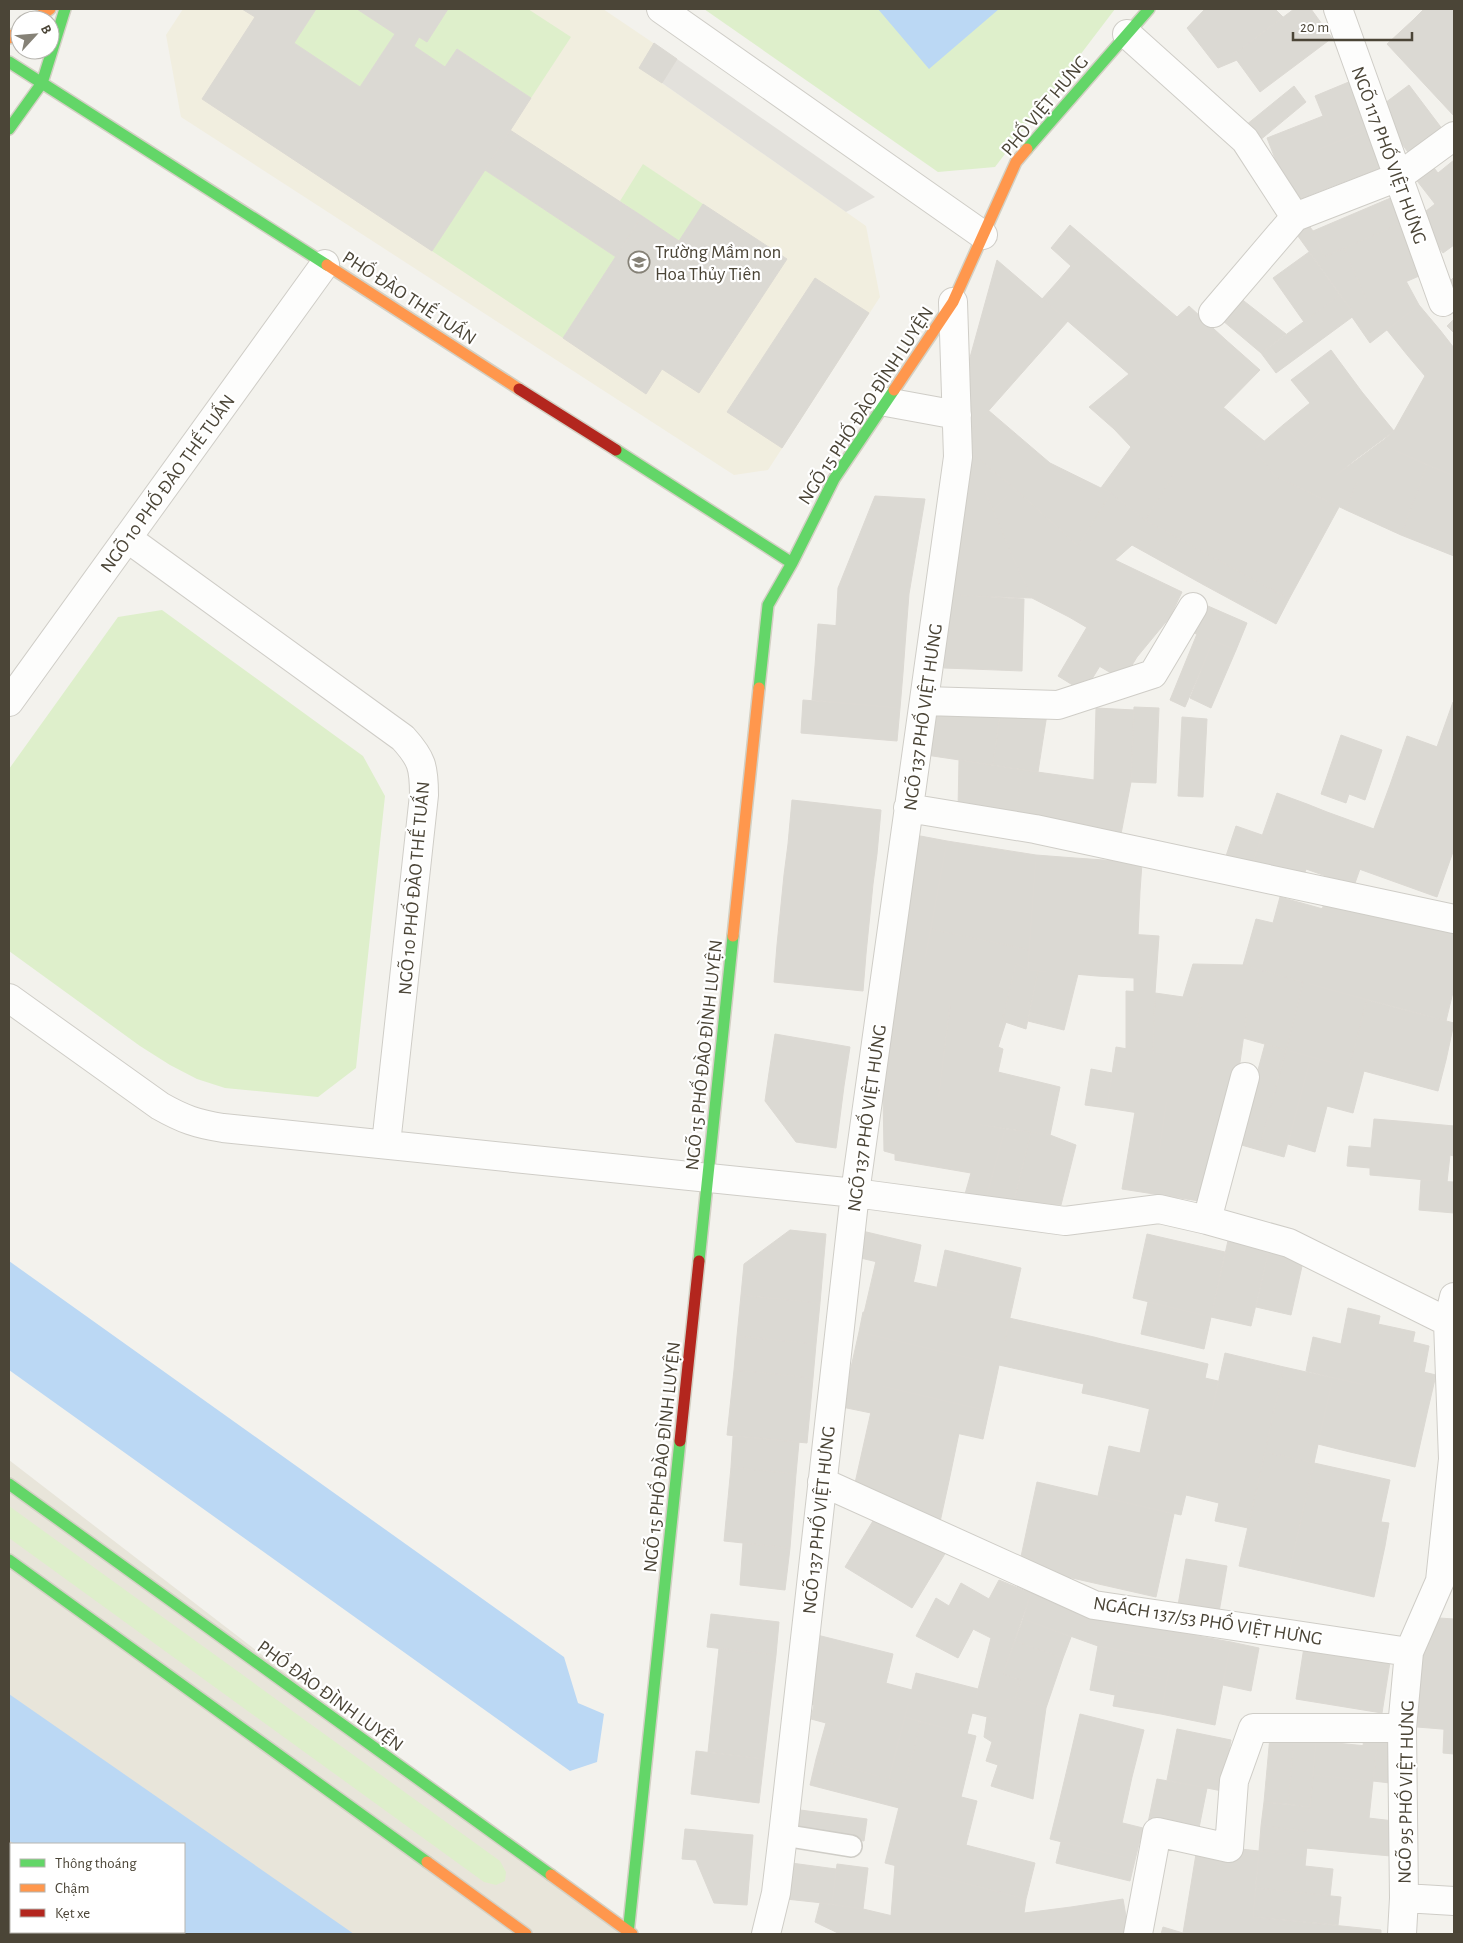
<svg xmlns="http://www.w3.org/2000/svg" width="1463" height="1943" font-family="'Alegreya Sans',sans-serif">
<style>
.residential{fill:#e8e5da;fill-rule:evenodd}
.education{fill:#f1eedf}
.green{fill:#deefcb}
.parking{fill:#e3e1dc}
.water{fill:#bbd8f4}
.building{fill:#dbd9d3;stroke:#dcd9d3}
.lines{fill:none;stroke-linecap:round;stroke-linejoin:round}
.lane-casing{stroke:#cfcdc7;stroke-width:24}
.street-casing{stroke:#cfcdc7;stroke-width:30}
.fast-casing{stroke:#d3d0c4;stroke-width:14}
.slow-casing{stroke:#d3d0c4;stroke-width:14}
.jam-casing{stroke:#d3d0c4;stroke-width:14}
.lane{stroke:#fdfdfc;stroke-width:21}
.street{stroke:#fdfdfc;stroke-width:28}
.fast{stroke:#63d668;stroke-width:11}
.slow{stroke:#ff974d;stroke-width:11}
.jam{stroke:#b3261e;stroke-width:11}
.labels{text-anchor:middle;stroke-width:4.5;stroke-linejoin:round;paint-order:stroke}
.street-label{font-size:19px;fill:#4b4537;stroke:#fff}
.poi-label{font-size:19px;fill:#4b4537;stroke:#fff;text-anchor:start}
</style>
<rect width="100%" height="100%" fill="#f3f2ed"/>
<path class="residential" d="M9,1460L624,1934H9ZM11,1844H184V1932H11Z"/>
<path class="education" d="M183,9H603L677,59L662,83L866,226L880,297L768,470L734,475L181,117L166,35Z"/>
<path class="green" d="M316,9H357L395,34L360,87L294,43Z
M448,9H528L571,37L531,98L457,49L445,67L414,46L419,37L427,42Z
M704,9H1115L995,167L938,172Z
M643,164L703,204L679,241L620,201Z
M485,170L616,257L563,338L432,251Z
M162,610L363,756L385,796L356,1068L318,1097L225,1088L197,1079L170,1065L140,1046L9,951V769L118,617Z
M9,1506L500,1861L506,1872L505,1881L496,1885L484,1882L9,1538Z"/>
<path class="parking" d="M677,59L875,197L846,212L662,83Z"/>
<path class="water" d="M878,9H999L929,69Z
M9,1261L564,1657L578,1703L604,1714L597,1762L570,1771L9,1370Z
M9,1694L354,1934H147L143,1932H184V1844H14L9,1841Z"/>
<path class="building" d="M242,9H316L294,43L360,87L395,34L357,9H448L427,42L419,37L414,46L445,67L457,49L531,98L485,170L447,145L394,226L202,99L255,17Z
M1205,9H1275L1283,17L1233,55L1237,60L1218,68L1187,28Z
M1294,9H1311L1332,38L1260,92L1233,55Z
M1424,9H1454V64L1413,20Z
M1413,20L1454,64V116L1387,44Z
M654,43L677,59L662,83L639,68Z
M1356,79L1376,126L1334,143L1315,96Z
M1409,85L1443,130L1410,155L1377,109Z
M1294,86L1306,102L1259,141L1246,125Z
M1323,116L1334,143L1315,151L1330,187L1292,202L1267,138Z
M1376,126L1390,164L1330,187L1315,151Z
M510,130L642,216L616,257L485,170Z
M447,145L485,170L432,251L394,226Z
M1428,160L1454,194V245L1443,253L1417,218L1435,204L1411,173Z
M1454,160V194L1438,173Z
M1393,197L1404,222L1324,257L1313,231Z
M703,204L787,259L699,393L662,369L646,394L563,338L642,216L679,241Z
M1404,222L1426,273L1366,299L1344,248Z
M1307,223L1313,231L1324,257L1344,248L1366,299L1355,315L1295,232Z
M1070,225L1091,243L1071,266L1051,248Z
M1091,243L1177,317L1158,340L1071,266Z
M1309,252L1340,295L1304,322L1273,278Z
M997,260L1068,321L960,443L961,390Z
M1071,266L1158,340L1145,355L1059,280Z
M1454,277V303L1442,289Z
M815,278L869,313L782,448L727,412Z
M1059,280L1145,355L1129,374L1042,299Z
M1406,281L1419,305L1370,343L1352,317L1366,299Z
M1235,294L1286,334L1261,353L1216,315Z
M1340,295L1355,315L1276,373L1261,353Z
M1419,305L1440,330L1408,356L1387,330Z
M1189,306L1226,340L1179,389L1145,355L1177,317Z
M1454,319V333L1447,326Z
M1440,330L1454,348V353L1425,376L1408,356Z
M1226,340L1260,370L1211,420L1179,389Z
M1331,350L1362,392L1305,447L1283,425L1310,403L1291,380Z
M1454,353V476L1394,450L1385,439L1394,431L1425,376Z
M1145,355L1211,420L1174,474L1157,464L1185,431L1149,395L1114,429L1089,407L1129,374Z
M1362,392L1394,431L1356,459L1328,424Z
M1149,395L1185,431L1157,464L1131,447L1114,429Z
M1223,407L1264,441L1254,450L1275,476L1339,507L1289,599L1145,520L1174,474L1211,420Z
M988,410L1050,463L1023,496L960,443Z
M1328,424L1356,459L1335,476L1305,447Z
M1283,425L1353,492L1346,510L1275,476L1254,450Z
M1385,439L1394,450L1357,482L1353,492L1335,476Z
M960,443L1004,479L1007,496L993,510L985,491L956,495Z
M1131,447L1174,474L1145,520L1111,493L1101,488Z
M1394,450L1427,465L1401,535L1346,510L1357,482Z
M1050,463L1111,493L1078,546L1023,496Z
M1427,465L1454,476V556L1401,535Z
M1004,479L1078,546L1032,598L1014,560L993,510L1007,496Z
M985,491L1014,560L950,558L956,495Z
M1111,493L1145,520L1132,545L1115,560L1104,585L1069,617L1032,598L1078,546Z
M875,496L925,499L909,594L838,588Z
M1145,520L1218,560L1204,585L1132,545Z
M950,558L1014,560L1032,598L947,595Z
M1115,560L1182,592L1170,617L1104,585Z
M1218,560L1289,599L1276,624L1204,585Z
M1104,585L1170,617L1137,657L1069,617Z
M838,588L909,594L906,632L836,626Z
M947,595L975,596L971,669L944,668Z
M975,596L1024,599L1022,671L971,669Z
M1201,603L1247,623L1236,650L1189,631Z
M818,624L906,632L903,673L815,666Z
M1087,627L1114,643L1084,692L1058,676Z
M1197,634L1213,641L1185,707L1170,700Z
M1213,641L1236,650L1211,708L1190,698Z
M1114,643L1137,657L1123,680L1099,666Z
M815,666L903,673L900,708L812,700Z
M803,700L900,708L897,741L801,733Z
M1453,702L1454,703V753L1437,747Z
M934,704L1000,713L993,765L926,755Z
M1001,707L1047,714L1038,772L993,765Z
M1134,707L1159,708L1156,783L1131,782Z
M1096,708L1134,710L1131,782L1094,780Z
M1182,717L1207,719L1203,797L1178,796Z
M1341,735L1382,750L1365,800L1349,794L1346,803L1321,794Z
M1407,736L1454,753V808L1390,785Z
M959,760L1023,770L1016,812L958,809Z
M1023,770L1094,780L1131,782L1121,834L1016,812Z
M1390,785L1454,808V849L1437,897L1359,869Z
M1277,793L1307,804L1281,876L1252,865Z
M792,800L881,810L877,854L788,844Z
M1307,804L1327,812L1301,883L1281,876Z
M1327,812L1374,829L1354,886L1306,869Z
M1236,826L1262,835L1252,865L1226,856Z
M915,835L947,841L925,959L892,953Z
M947,841L1036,855L1029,950L931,929Z
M788,844L877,854L873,884L784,875Z
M1036,855L1075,858L1070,930L1031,926Z
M1075,858L1104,860L1100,932L1070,930Z
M1104,860L1142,863L1140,891L1102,888Z
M784,875L873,884L866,954L777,945Z
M1102,888L1140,891L1138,935L1100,932Z
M1280,897L1323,909L1303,982L1243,965L1256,919L1273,923Z
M1325,899L1372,912L1350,995L1303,982Z
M1372,912L1418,924L1396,1007L1350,995Z
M1418,924L1454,934V988L1446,1021L1396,1007Z
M1031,926L1100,932L1097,976L1028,970Z
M931,929L999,943L992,977L925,959Z
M1100,932L1159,936L1155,993L1134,992V978L1097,976Z
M999,943L1029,950L1028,970L1016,964L1004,1014L982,1011L992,977Z
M777,945L866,954L863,991L774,982Z
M892,953L925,959L917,1000L885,994Z
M925,959L992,977L982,1011L917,1000Z
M1016,964L1028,970L1038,971L1026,1029L1002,1021Z
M1193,964L1243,965L1303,982L1286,1050L1243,1038L1247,1013L1201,1005L1183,997Z
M1038,971L1078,974L1064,1030L1028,1021Z
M1303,982L1367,1000L1349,1067L1286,1050Z
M1126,991L1155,993L1153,1054L1126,1049Z
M1155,993L1183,997L1201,1005L1197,1027L1179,1024L1174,1057L1153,1054Z
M885,994L950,1005L944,1052L911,1048L909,1070L887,1067Z
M1367,1000L1454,1023L1446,1060L1357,1037Z
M950,1005L1004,1014L1002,1021L1006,1022L998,1047L1003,1049L998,1072L1060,1087L1050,1135L982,1125L938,1102Z
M1201,1005L1247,1013L1240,1062L1174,1052L1179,1024L1197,1027Z
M775,1034L850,1047L844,1086L769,1073Z
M1357,1037L1446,1060L1438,1091L1349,1067Z
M1265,1044L1286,1050L1259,1150L1238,1144Z
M1116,1047L1174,1057L1164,1117L1107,1108Z
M911,1048L944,1052L938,1102L883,1095L887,1067L909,1070Z
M1286,1050L1311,1057L1284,1157L1259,1150Z
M1174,1052L1240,1062L1233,1103L1168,1092Z
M1311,1057L1338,1064L1315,1152L1288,1144Z
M1338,1064L1364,1071L1353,1113L1327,1106Z
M1091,1069L1112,1073L1107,1108L1085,1105Z
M769,1073L844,1086L836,1148L796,1142L765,1101Z
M1168,1092L1233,1103L1219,1163L1159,1153Z
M883,1095L938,1102L982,1125L971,1173L895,1160V1154L884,1151Z
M1135,1112L1164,1117L1159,1153L1129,1148Z
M1374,1119L1410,1122L1405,1178L1370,1175V1168L1347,1166L1349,1146L1371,1148Z
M1410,1122L1454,1126V1156L1450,1155L1447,1182L1405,1178Z
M982,1125L1005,1129L991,1179L971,1173Z
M1005,1129L1031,1132L1011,1212L984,1207Z
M1031,1132L1050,1135L1076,1145L1061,1205L1014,1201Z
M1129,1148L1219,1163L1212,1203L1122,1189Z
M971,1173L991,1179L984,1207L963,1201Z
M1421,1180L1454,1182V1213L1419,1210Z
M790,1230L826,1234L820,1303L741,1295L744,1264Z
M858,1230L921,1245L916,1271L852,1256Z
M1147,1234L1225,1252L1211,1317L1133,1298Z
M1229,1236L1270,1245L1251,1326L1211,1317Z
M1270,1245L1305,1253L1291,1315L1256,1307Z
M945,1250L1021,1268L1004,1344L967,1336L976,1296L937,1287Z
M876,1261L916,1271L904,1322L864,1313Z
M913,1282L976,1296L967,1336L904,1322Z
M741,1295L769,1298L765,1339L737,1336Z
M769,1298L800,1301L796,1342L765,1339Z
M800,1301L820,1303L816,1344L796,1342Z
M1148,1302L1211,1317L1204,1349L1141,1334Z
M1348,1308L1380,1316L1365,1385L1306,1371L1313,1337L1341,1344Z
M863,1312L1004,1344L999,1365L859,1332Z
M1009,1318L1094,1337L1084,1384L999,1365Z
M1378,1324L1415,1332L1407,1368L1436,1375L1428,1409L1363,1394Z
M859,1332L888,1339L871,1413L842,1407Z
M737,1336L816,1344L813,1378L734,1370Z
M1094,1337L1117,1343L1105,1398L1082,1393Z
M888,1339L999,1365L994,1389L882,1364Z
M1413,1342L1429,1346L1424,1373L1407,1368Z
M1117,1343L1162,1353L1150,1409L1105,1398Z
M1162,1353L1208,1364L1205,1378L1218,1381L1212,1411L1152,1397Z
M1225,1353L1284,1367L1265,1452L1199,1437L1205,1409L1212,1411Z
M882,1364L994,1389L989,1411L877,1385Z
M1284,1367L1333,1378L1323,1421L1274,1409Z
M734,1370L813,1378L807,1443L727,1435Z
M1333,1378L1365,1385L1350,1452L1318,1444Z
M877,1385L953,1403L947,1431L899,1420L882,1498L853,1492Z
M1363,1394L1428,1409L1415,1467L1350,1452Z
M1152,1397L1205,1409L1193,1465L1140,1453Z
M953,1403L989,1411L983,1439L947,1431Z
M1274,1409L1323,1421L1314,1463L1265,1452Z
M899,1420L959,1433L949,1481L888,1467Z
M733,1436L799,1442L796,1474L731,1467Z
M1199,1437L1232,1444L1219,1503L1186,1495Z
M1232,1444L1265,1452L1248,1528L1215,1521Z
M1109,1446L1193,1465L1181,1515L1098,1496Z
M1265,1452L1314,1463L1288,1577L1239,1566Z
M1314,1463L1368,1475L1359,1516L1304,1504Z
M731,1467L796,1474L790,1548L724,1541Z
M888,1467L949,1481L940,1522L898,1513L901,1502L882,1498Z
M1368,1475L1390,1480L1381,1522L1389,1523L1385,1546L1300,1526L1304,1504L1359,1516Z
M1037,1482L1174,1514L1156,1597L1019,1566Z
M879,1511L923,1538L889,1594L845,1567Z
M1300,1526L1385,1546L1374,1597L1288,1577Z
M923,1538L946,1552L912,1608L889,1594Z
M743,1543L790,1548L785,1590L740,1585Z
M1186,1559L1227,1566L1218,1618L1177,1611Z
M999,1580L1031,1593L1003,1674L1021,1680L1015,1697L1006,1700L999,1720L972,1713L991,1638L973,1629Z
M961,1583L989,1599L958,1658L916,1636L936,1598L949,1606Z
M1031,1593L1103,1618L1098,1646L1023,1619Z
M711,1614L779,1622L776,1655L707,1647Z
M1424,1617L1454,1619V1646L1423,1644Z
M1103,1618L1176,1632L1171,1660L1098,1646Z
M1023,1619L1071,1637L1063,1658L1015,1641Z
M1176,1632L1231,1642L1215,1725L1161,1714Z
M817,1635L893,1654L886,1683L878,1681L871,1709L816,1695L814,1705L800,1701Z
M1015,1641L1063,1658L1046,1708L1015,1697L1021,1680L1003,1674Z
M1231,1642L1259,1648L1251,1691L1223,1685Z
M1423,1644L1454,1646V1689L1420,1686Z
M1098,1646L1138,1654L1135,1673L1120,1670L1115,1695L1090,1690Z
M1304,1647L1390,1662L1382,1713L1296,1699Z
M719,1648L776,1655L764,1759L708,1752Z
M1138,1654L1171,1660L1167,1680L1135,1673Z
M1120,1670L1167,1680L1161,1714L1113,1706Z
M916,1673L978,1689L967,1734L905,1717Z
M878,1681L912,1690L898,1742L811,1719L816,1695L871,1709Z
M1420,1686L1454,1689V1710L1419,1708Z
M1015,1697L1046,1708L1033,1799L991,1786L998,1765L986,1761L992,1742L984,1737L987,1717L999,1720L1006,1700Z
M1419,1708L1454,1710V1730L1417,1727Z
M1080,1714L1144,1730L1132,1777L1069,1761Z
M905,1717L921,1722L905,1783L889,1779Z
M921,1722L976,1736L961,1797L905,1783Z
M826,1723L898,1742L889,1779L816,1759Z
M1177,1729L1231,1740L1222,1791L1167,1780Z
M1444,1729L1454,1730V1754L1443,1753Z
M1270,1736L1294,1739L1288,1804L1264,1802Z
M1364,1736L1394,1738L1393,1749L1363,1746Z
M1294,1739L1316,1741L1310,1807L1288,1804Z
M1316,1741L1377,1747L1373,1781L1313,1775Z
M1377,1747L1393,1749L1390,1783L1373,1781Z
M696,1751L764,1759L759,1803L691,1794Z
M816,1759L905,1783L899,1808L810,1785Z
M1069,1761L1132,1777L1122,1823L1058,1807Z
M1313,1775L1373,1781L1369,1818L1309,1813Z
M1157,1779L1207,1788L1198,1833L1148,1823Z
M905,1783L938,1791L917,1871L885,1863Z
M938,1791L977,1801L957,1881L917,1871Z
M1264,1802L1310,1807L1308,1831L1261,1826Z
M1058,1807L1143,1828L1135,1860L1050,1839Z
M793,1809L867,1819L864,1841L790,1832Z
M1309,1813L1351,1816L1347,1852L1306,1848Z
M1351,1816L1394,1821L1391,1856L1347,1852Z
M1261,1826L1308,1831L1306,1856L1259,1851Z
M685,1829L753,1835L747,1905L714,1903L696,1860L682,1859Z
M9,1841L14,1844H11V1932H14L12,1934H9Z
M1061,1842L1135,1860L1130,1881L1056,1863Z
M966,1845L1035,1863L1026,1899L957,1881Z
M1197,1848L1231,1854L1223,1934L1183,1933Z
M1231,1848L1259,1851L1256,1880L1228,1877Z
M1259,1851L1306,1856L1305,1866L1333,1869L1330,1896L1256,1888Z
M791,1863L836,1869L832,1904L786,1899Z
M837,1864L868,1868L863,1909L832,1904Z
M895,1865L917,1871L914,1921L891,1916Z
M917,1871L983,1888L976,1934H913Z
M1228,1877L1256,1880L1253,1917L1225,1914Z
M983,1888L1026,1899L1024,1913L1027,1934H976Z
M1256,1888L1341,1897L1338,1925L1253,1917Z
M1123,1899L1129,1934H1075L1071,1907Z
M820,1903L863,1909L897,1917L893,1934H840L815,1922Z
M1071,1907L1075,1934H1027L1024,1913Z
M1225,1914L1253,1917L1251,1934H1223Z
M897,1917L914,1921L913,1934H893Z
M1253,1917L1381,1930V1934H1251Z
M1163,1927L1183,1933L1187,1934H1161Z
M51,1932H127L125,1934H49Z"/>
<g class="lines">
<g class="lane-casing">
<path id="lane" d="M783,1835L851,1846"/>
</g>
<g class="street-casing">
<path id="street" d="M661,9L983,235
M1338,9L1443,302
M1127,34L1245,140L1295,217L1213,313
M1295,217L1398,177L1454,136
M886,402L957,415
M127,538L403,738C422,759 424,767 424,795L386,1144
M924,701L1058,705L1153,674L1193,607
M9,702L325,264
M908,808L1035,829L1454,919
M9,998L160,1106C183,1119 197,1124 223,1128L855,1193L1065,1221L1159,1209L1207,1220L1289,1243L1448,1322
M1207,1220L1245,1077
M822,1482L1094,1605L1409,1652
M1404,1898L1454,1901
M766,1934L776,1893L783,1835L855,1193L958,457L953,302
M1138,1934L1157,1832L1229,1848L1234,1781L1253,1728H1402
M1402,1934L1404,1898L1402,1728L1409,1652L1440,1581L1453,1459L1448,1322L1454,1297"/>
</g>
<g class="fast-casing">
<path id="fast" d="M9,62L327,265
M9,129L42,83L65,9
M1027,149L1149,9
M616,450L792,563
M759,688L768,605L792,563L834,479L894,390
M699,1261L733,936
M9,1484L551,1875
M9,1560L427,1862
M628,1934L680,1441"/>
</g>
<g class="slow-casing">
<path id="slow" d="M34,20L50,9
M9,38L20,30
M327,265L519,389
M894,390L953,302L1016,162L1027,149
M733,936L759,688
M427,1862L526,1934
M551,1875L632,1934"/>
</g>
<g class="jam-casing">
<path id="jam" d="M519,389L616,450
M680,1441L699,1261"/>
</g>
<use href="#lane" class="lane"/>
<use href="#street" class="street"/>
<use href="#fast" class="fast"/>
<use href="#slow" class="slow"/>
<use href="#jam" class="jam"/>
</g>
<defs>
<g id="school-ring" transform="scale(1.125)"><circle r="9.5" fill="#fff" stroke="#868277" stroke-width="1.5"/><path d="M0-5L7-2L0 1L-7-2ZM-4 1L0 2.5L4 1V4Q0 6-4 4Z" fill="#868277"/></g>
</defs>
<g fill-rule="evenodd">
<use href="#school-ring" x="639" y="262"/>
</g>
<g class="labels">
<g class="street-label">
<text transform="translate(1044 105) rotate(-50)" y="7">PHỐ VIỆT HƯNG</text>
<text transform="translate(1390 155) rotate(70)" y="7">NGÕ 117 PHỐ VIỆT HƯNG</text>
<text transform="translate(410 297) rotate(33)" y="7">PHỐ ĐÀO THẾ TUẤN</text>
<text transform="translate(865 405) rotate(-57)" y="7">NGÕ 15 PHỐ ĐÀO ĐÌNH LUYỆN</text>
<text transform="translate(167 483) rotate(-54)" y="7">NGÕ 10 PHỐ ĐÀO THẾ TUẤN</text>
<text transform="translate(922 717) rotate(-82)" y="7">NGÕ 137 PHỐ VIỆT HƯNG</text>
<text transform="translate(413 888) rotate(-85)" y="7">NGÕ 10 PHỐ ĐÀO THẾ TUẤN</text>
<text transform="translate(703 1055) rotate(-84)" y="7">NGÕ 15 PHỐ ĐÀO ĐÌNH LUYỆN</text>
<text transform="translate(866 1118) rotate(-82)" y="7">NGÕ 137 PHỐ VIỆT HƯNG</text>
<text transform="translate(661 1457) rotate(-84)" y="7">NGÕ 15 PHỐ ĐÀO ĐÌNH LUYỆN</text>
<text transform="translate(818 1520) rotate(-84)" y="7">NGÕ 137 PHỐ VIỆT HƯNG</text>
<text transform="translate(1208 1620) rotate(9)" y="7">NGÁCH 137/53 PHỐ VIỆT HƯNG</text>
<text transform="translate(331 1695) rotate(36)" y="7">PHỐ ĐÀO ĐÌNH LUYỆN</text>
<text transform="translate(1405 1792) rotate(-89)" y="7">NGÕ 95 PHỐ VIỆT HƯNG</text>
</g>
<g class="poi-label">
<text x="655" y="258">Trường Mầm non<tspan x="655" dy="22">Hoa Thủy Tiên</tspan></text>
</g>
</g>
<rect width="1463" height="1943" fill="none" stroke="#4b4537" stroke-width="20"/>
<rect x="10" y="1843" width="175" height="90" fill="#ffffff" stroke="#b7b5af"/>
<rect x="20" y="1859" width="25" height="8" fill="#63d668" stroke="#b7b5af"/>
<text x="55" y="1868" font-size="15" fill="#4b4537">Thông thoáng</text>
<rect x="20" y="1884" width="25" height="8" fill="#ff974d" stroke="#b7b5af"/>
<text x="55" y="1893" font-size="15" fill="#4b4537">Chậm</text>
<rect x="20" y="1909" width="25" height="8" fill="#b3261e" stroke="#b7b5af"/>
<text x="55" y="1918" font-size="15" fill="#4b4537">Kẹt xe</text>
<g transform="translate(35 35) rotate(64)"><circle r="24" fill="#ffffff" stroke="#b7b5af"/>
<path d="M0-4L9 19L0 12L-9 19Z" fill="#868277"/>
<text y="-8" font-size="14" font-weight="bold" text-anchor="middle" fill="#4b4537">B</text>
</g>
<path d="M1293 32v8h119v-8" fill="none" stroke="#4b4537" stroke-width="2.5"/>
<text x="1300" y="32" font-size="15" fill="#4b4537" stroke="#ffffff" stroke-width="4" paint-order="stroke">20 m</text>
</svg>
